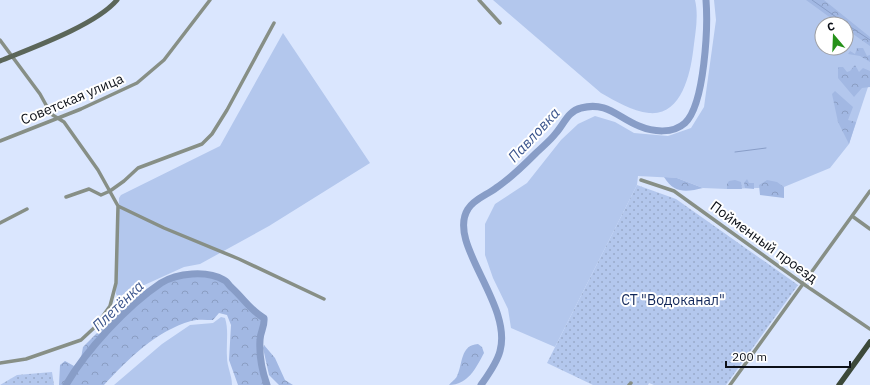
<svg xmlns="http://www.w3.org/2000/svg" width="870" height="385" font-family="'IBM Plex Sans',sans-serif">
<style>
.grass{fill:#b3c7ed;fill-rule:evenodd}
.forest{fill:url(#forest-crowns)}
.park{fill:url(#park-dots)}
.lines{fill:none;stroke-linecap:round;stroke-linejoin:round}
.stream{stroke:#889dc7;stroke-width:1}
.river{stroke:#889dc7;stroke-width:7}
.street{stroke:#878f86;stroke-width:3.5}
.secondary{stroke:#5b6659;stroke-width:5}
.primary{stroke:#3c493a;stroke-width:5.5}
.labels{text-anchor:middle;stroke-width:4;stroke-linejoin:round;paint-order:stroke}
.street-label{font-size:14px;fill:#0c1018;stroke:#fff}
.park-label{font-size:14px;fill:#11275a;stroke:#fff}
.water-label{font-size:15px;font-style:italic;fill:#3a548c;stroke:#fff}
</style>
<defs>
<pattern id="forest-crowns" width="20" height="18" patternUnits="userSpaceOnUse"><rect width="20" height="18" fill="#a2b8e3"/><path d="M2 6a3 3 0 1 1 6 0M12 15a3 3 0 1 1 6 0" fill="none" stroke="#8a9dc2"/></pattern>
<pattern id="park-dots" width="8" height="8" patternUnits="userSpaceOnUse"><rect width="8" height="8" fill="#b3c7ed"/><path d="M2 2h.1M6 6h.1" fill="none" stroke="#99aaca" stroke-width="1.8" stroke-linecap="round"/></pattern>
</defs>
<rect width="100%" height="100%" fill="#dae6fe"/>
<path class="grass" d="M493,0H695C699,17 695,34 693,52C690,75 681,116 649,113C632,111 615,101 601,93Z
M714,0H870V81L849,144L830,168L784,187L727,189L703,188L677,178L638,176L637,185L555,347L511,328L508,309L493,278L485,255V224L495,204L527,183L561,140L578,124L595,116L615,122L634,133L668,136L691,128L704,107L716,20ZM822,24H846V48H822Z
M283,33L370,163L269,226L200,264L184,267L118,297L116,294L119,198L121,195L220,146Z
M221,317L225,318C229,331 226,343 227,357C227,367 232,375 232,385H114L162,344L190,325L213,323Z"/>
<path class="forest" d="M806,0H824L870,37V46L846,29V24H839Z
M857,48H863L867,56L870,55V62L860,56L848,54L850,51L855,54Z
M855,65L859,72L863,68L870,71V87L862,88L854,97L838,78V67H843L847,72L850,71Z
M835,91L853,107L848,120L856,122L849,144L838,122L832,94Z
M664,177L677,178L703,188C687,192 674,194 664,177Z
M747,179L749,183H754V189L745,188L744,183Z
M735,180L741,182L742,189H727V184L729,181Z
M767,180L777,182L784,187V198L760,195L759,185Z
M195,274L224,280L243,297L245,303L252,308L256,314L264,318C265,327 260,332 260,340C259,356 262,371 267,385H238L229,360L231,325L227,315L219,313L213,320C206,320 198,319 191,321C156,331 128,359 104,385H59L60,365L65,361L74,366L81,358L83,347L100,330L113,312L148,289L155,288L163,282L180,276Z
M478,344L482,347L484,353C476,368 468,385 449,385C451,382 456,379 457,376C463,364 460,345 478,344Z
M264,345L275,358L285,380L293,385H279L269,375L263,348Z"/>
<path class="park" d="M637,185L676,199L798,285L726,385H654L649,383L648,385H593L547,363Z
M52,372L54,385H0L17,375Z"/>
<g class="lines">
<path class="stream" d="M812,0L846,24
M846,24L870,40
M735,152L766,148"/>
<path class="river" d="M66,385C86,350 128,305 161,283C177,273 207,270 224,280C227,281 229,286 232,288C244,299 251,311 264,318C265,327 260,332 260,340C259,356 262,371 267,385
M481,385C488,375 497,363 500,351C513,304 446,243 468,209C474,199 487,195 496,188C511,178 523,166 535,154C542,147 550,141 556,133C564,124 568,111 581,108C607,101 618,118 639,126C653,132 673,134 685,123C705,104 708,26 706,0"/>
<path class="street" d="M479,0L500,23
M0,40L40,94L51,114L64,122L98,170L118,206L116,283L110,306L95,327L81,340L26,359L0,363
M0,141L81,109L137,83L164,60L210,0
M641,180L674,191L802,283L870,329
M66,197L89,189L101,195L110,191L124,181L138,168L202,144L212,134L227,110L274,23
M118,206L164,228L239,259L324,299
M852,216L870,229
M0,223L27,209
M629,385L631,383
M730,385L870,191"/>
<path class="secondary" d="M0,61C32,48 96,25 117,0"/>
<path class="primary" d="M839,385L870,342"/>
</g>
<g class="labels">
<g class="street-label">
<text transform="translate(72 99) rotate(-23)" y="5">Советская улица</text>
<text transform="translate(764 242) rotate(36)" y="5">Пойменный проезд</text>
</g>
<g class="park-label">
<text x="673" y="305">СТ "Водоканал"</text>
</g>
<g class="water-label">
<text transform="translate(534 135) rotate(-47)" y="5">Павловка</text>
<text transform="translate(118 306) rotate(-44)" y="5">Плетёнка</text>
</g>
</g>
<g transform="translate(834 36) rotate(341)"><circle r="19" fill="#ffffff" stroke="#9e9fa3"/>
<path d="M0-3L7 15L0 10L-7 15Z" fill="#259119"/>
<text y="-6" font-size="11" font-weight="bold" text-anchor="middle" fill="#0c1018">С</text>
</g>
<path d="M726 361v6h124v-6" fill="none" stroke="#0c1018" stroke-width="2"/>
<text x="732" y="361" font-size="12" fill="#0c1018" stroke="#ffffff" stroke-width="3" paint-order="stroke">200 m</text>
</svg>
